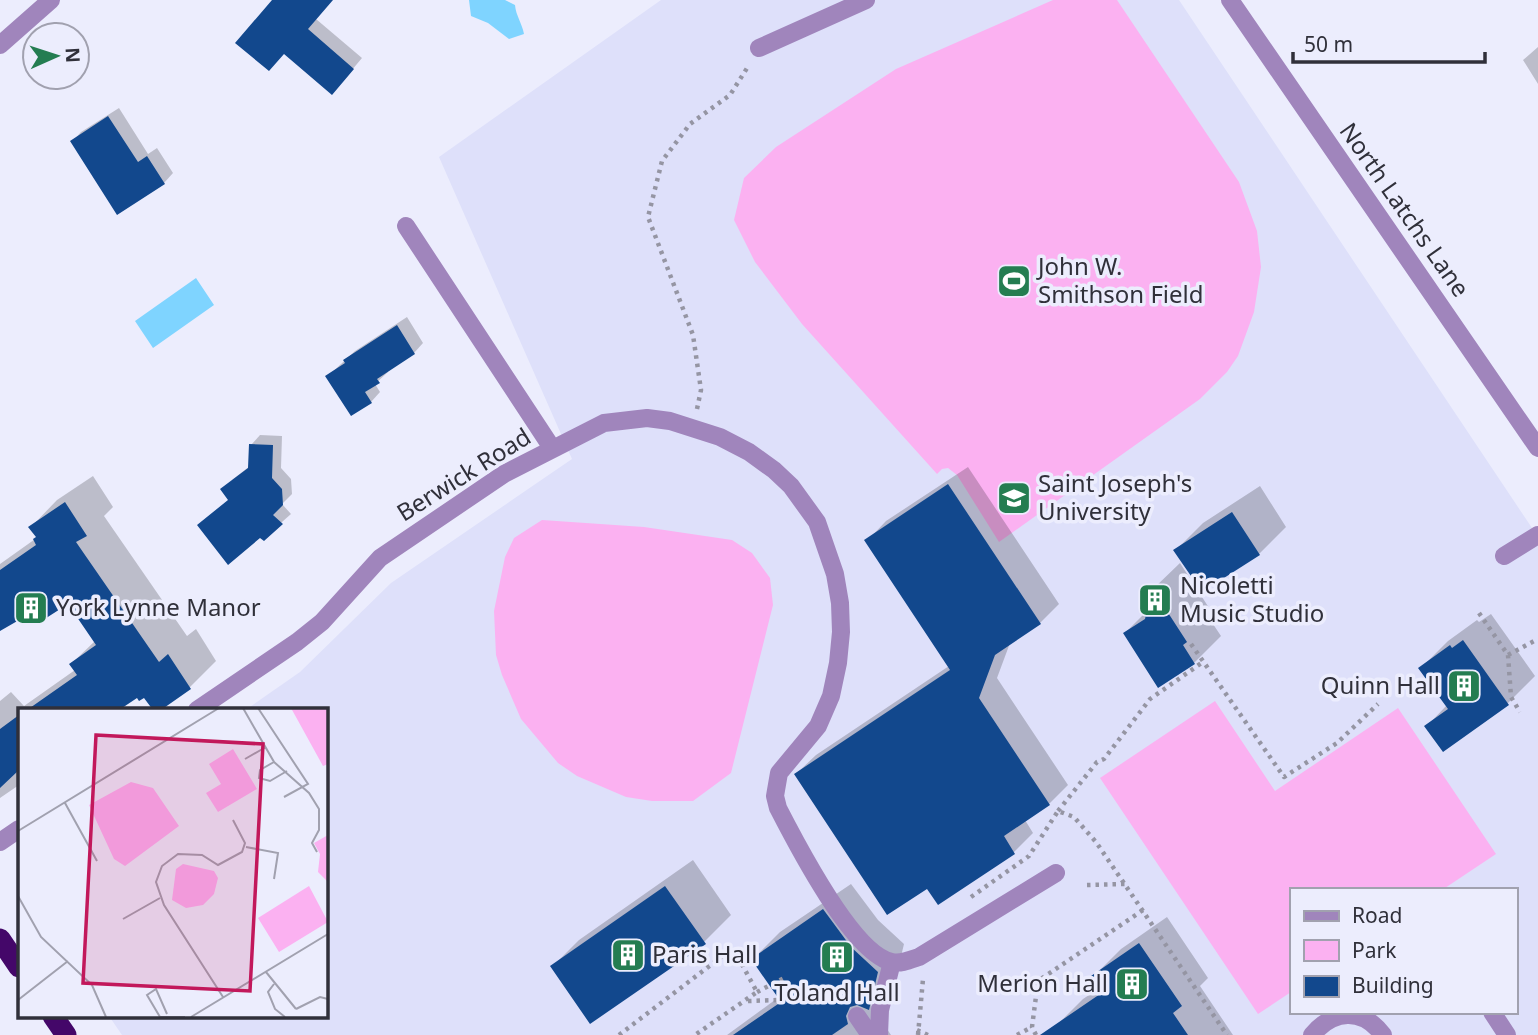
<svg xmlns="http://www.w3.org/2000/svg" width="1538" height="1035" font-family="'Noto Sans',sans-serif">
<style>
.built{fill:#dee0fa;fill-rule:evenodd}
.green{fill:#fbb1f1}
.water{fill:#7fd4ff}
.shadow{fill:#0003}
.building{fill:#12488d}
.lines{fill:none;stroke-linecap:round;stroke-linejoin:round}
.path{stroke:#9595a3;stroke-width:4.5;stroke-dasharray:3.5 5;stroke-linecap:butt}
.minor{stroke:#a085bc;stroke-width:18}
.highway{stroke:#440769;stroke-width:21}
.labels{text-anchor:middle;stroke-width:7;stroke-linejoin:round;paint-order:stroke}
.street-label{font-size:24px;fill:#30303a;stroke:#ecedfd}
.poi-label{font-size:24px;fill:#30303a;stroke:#ecedfd;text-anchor:start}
.inset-road{fill:none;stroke:#a1a1af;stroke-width:2}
.view{fill:#c2185b;fill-opacity:0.15;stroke:#c2185b;stroke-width:3.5}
.inset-edge{fill:none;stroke:#30303a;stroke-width:3.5}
</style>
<rect width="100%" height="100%" fill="#ecedfd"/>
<path class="built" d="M661,0H1179L1538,537V1035H122L109,1016H326V710L247,709L300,672L391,583L572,459L439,157ZM1291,890H1515V1012H1291Z"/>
<path class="green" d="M1053,0H1117L1239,182L1257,231L1261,267L1254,312L1238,356L1227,372L1200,399L999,542L957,475L948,468L942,469L937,474L802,324L755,262L734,220L744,178L776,147L896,69Z
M542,520L644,527L732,540L752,553L770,578L773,605L731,773L693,801H652L626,797L577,776L558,763L521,719L502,675L496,655L494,611L505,557L514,538Z
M1215,701L1275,791L1398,708L1496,854L1442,890H1291V992L1258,1014L1100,778Z"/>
<path class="water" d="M469,0H505L515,5C516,16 522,23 524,34L509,39L488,23L471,16Z
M196,278L214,305L153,348L135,321Z"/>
<path class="shadow" d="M274,0H332L316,19L362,58L341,83Z
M1538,47V84L1523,60Z
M119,108L148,154L157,148L173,173L164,183L72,142L81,132Z
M407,317L423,343L414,353L387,370L388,372L375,384L380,392L371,402L327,377L355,351Z
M260,435L282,436L281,468L291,479L292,494L282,504L291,514L264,538L199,525L230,499L232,480L250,466L251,445Z
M968,467L1059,604L1040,623L1010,643L997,678L1068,785L1049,804L1025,820L1033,833L1014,852L939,903L928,886L796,774L816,755L949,666L867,541L886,521Z
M93,476L113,507L104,516L187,636L196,629L216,661L189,688L137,695L116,710H19V785L0,798V701L11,692L24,706L75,670L71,664L95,641L69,602L34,610L0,629V564L38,537L31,527L57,500Z
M1260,486L1286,527L1259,554L1176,550L1203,523Z
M1180,563L1213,614L1209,618L1221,636L1194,663L1125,633L1149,609L1153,589Z
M1491,614L1535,676L1508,703L1443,749L1427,726L1447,705L1421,668L1448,641L1477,620L1479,622Z
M693,860L731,915L704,942L552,967L579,940Z
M851,884L878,920L904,944L895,981L871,1005L891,1035H727L779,997L753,959L780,932Z
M1167,917L1208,978L1200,986L1233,1035H1062L1056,1026L1083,999L1101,987L1094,976L1121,949Z"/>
<path class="building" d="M272,0H333L308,29L354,69L332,95L284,54L269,71L235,43Z
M108,116L138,162L147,156L165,184L117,215L70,141Z
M397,325L415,354L377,379L380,383L365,392L372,403L351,416L325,376L345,363L343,360Z
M249,444L273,445L272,478L282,489L283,505L273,515L283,524L264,541L260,538L228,565L197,525L228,500L220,489L248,468Z
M948,484L1041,624L995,655L979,698L1050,805L1004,836L1015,854L938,905L927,889L887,915L794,774L950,670L864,540Z
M65,502L87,536L76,542L159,662L168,654L191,689L161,710H153L144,698L139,701L137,698L119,710H27L77,675L69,664L96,645L68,604L40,622L33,612L0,631V570L36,545L33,539L36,537L28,527Z
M1232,512L1260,555L1202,592L1173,550Z
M1152,588L1187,642L1183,645L1195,664L1158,688L1123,633L1145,619Z
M1463,640L1509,705L1443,752L1424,726L1448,709L1418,668L1450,645L1452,648Z
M19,715V770L0,788V729Z
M665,886L706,944L590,1024L550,966Z
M823,909L851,947L878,972L869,1010L857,1005L850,1007L846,1016L848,1024L832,1035H733L781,1002L751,959Z
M1139,943L1182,1006L1173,1013L1188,1035H1040L1103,992L1091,976Z"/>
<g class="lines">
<path class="path" d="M697,409L701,390L693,335L648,217L662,161L690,124L730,95L749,65
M1479,613L1508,655L1511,697L1520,712
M1191,644L1284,777L1337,743L1378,704
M1508,655L1538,639
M1058,811L1097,762L1104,759L1150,699L1203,662
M1087,885L1125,884
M971,897L1029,856L1058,811L1074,817L1096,842L1227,1035
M757,992L786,977
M748,1001L778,1000L780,1003
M917,1030L928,1035
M619,1035L733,948L757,992L695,1035
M918,1035L923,979
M1017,1035L1032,1027
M1036,1035L1032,1027L1038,981L1143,910"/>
<path class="minor" d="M1230,0L1538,448
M0,45L51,0
M759,48L866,0
M406,226L552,448
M1504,556L1538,535
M197,710L297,642L322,622L380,558L504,474L604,423L647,418L670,421L720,437L749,452L774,470L791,486L817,522L835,574L840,603L841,632L838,663L831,696L818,726L779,773L775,796L778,808C796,843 853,954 892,962C901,964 910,960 919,957L1056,873
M0,842L19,829
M1492,1012L1507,1035
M857,1016L870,1035
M879,1035L880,1010L892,962
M1312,1035C1333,1010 1362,1007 1383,1035"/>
<path class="highway" d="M0,939L19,967
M53,1016L66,1035"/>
</g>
<defs>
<g id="stadium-square" transform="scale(1.75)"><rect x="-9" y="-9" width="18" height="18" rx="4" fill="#247d51" stroke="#ecedfd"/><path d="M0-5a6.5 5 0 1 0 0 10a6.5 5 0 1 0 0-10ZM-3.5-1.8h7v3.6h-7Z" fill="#fff"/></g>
<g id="university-square" transform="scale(1.75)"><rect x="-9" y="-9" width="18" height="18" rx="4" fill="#247d51" stroke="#ecedfd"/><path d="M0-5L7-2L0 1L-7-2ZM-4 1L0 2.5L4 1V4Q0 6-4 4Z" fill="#fff"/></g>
<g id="building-square" transform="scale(1.75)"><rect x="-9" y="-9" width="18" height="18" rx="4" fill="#247d51" stroke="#ecedfd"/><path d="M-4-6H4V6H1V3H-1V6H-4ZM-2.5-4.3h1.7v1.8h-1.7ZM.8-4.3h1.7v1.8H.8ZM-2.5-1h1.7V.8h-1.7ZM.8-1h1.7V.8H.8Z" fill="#fff"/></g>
</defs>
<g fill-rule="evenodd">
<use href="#stadium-square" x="1014" y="281"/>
<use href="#university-square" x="1014" y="498"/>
<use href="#building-square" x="1155" y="600"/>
<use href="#building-square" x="31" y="608"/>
<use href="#building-square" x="1464" y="686"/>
<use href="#building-square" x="628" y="955"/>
<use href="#building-square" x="837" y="957"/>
<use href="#building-square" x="1132" y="984"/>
</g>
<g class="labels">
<g class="street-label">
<text transform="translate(1404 210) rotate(55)" y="8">North Latchs Lane</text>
<text transform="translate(464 475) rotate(-32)" y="8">Berwick Road</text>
</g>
<g class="poi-label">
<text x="1038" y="275">John W.<tspan x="1038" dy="28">Smithson Field</tspan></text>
<text x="1038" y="492">Saint Joseph's<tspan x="1038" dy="28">University</tspan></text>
<text x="1180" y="594">Nicoletti<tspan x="1180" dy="28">Music Studio</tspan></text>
<text x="56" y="616">York Lynne Manor</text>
<text x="1440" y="694" text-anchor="end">Quinn Hall</text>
<text x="652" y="963">Paris Hall</text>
<text x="1108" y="992" text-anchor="end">Merion Hall</text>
<text x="837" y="1001" text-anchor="middle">Toland Hall</text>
</g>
</g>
<g transform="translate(18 708)">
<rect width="310" height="310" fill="#ecedfd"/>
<path d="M273,0H310V56L305,58ZM215,41L239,81L200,104L188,85L203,76L191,56ZM113,74L135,80L161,118L107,158L96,151L71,97ZM310,127V174L300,164L302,146L296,135ZM165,156L196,163L200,170L196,186L185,197L168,200L154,192L158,161ZM291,178L310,214L261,244L240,210Z" fill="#fbb1f1"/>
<path class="inset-road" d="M225,0L256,54L242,62L241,70L252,73L269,63M240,0L290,76L266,89M227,51L248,39M256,54L291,85L301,101V122L294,135L299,144M47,95L79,153M0,123L201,0M228,139L260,145L256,171M0,188L23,229L74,277L88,309M105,211L142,190M248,264L278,301M256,276L250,284L257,301L267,309M205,289L146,197L138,174L144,158L160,146L184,147L200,157L224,144L227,135L215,112M0,292L50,253M278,301L302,289L310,291M149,306L138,281L129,287L142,309H167M173,309L310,226"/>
<path class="view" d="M78,27L245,36L232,283L65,275Z"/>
<rect width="310" height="310" class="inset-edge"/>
</g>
<rect x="1290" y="888" width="228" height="126" fill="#ecedfd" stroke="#a1a1af" stroke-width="2"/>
<rect x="1304" y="911" width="35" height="10" fill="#a085bc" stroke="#a1a1af" stroke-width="2"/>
<text x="1352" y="923" font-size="21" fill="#30303a">Road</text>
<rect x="1304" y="940" width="35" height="21" fill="#fbb1f1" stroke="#a1a1af" stroke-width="2"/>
<text x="1352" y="958" font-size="21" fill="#30303a">Park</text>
<rect x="1304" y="976" width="35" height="21" fill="#12488d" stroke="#a1a1af" stroke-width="2"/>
<text x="1352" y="993" font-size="21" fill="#30303a">Building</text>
<g transform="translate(56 56) rotate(87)"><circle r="33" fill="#ecedfd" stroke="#a1a1af" stroke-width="2"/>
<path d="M0-5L12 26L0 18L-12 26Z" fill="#247d51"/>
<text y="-10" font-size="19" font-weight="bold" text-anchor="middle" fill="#30303a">N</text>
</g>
<path d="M1293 52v10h192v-10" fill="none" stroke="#30303a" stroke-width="3.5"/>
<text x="1304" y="52" font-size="21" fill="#30303a" stroke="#ecedfd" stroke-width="5" paint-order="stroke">50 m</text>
</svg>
